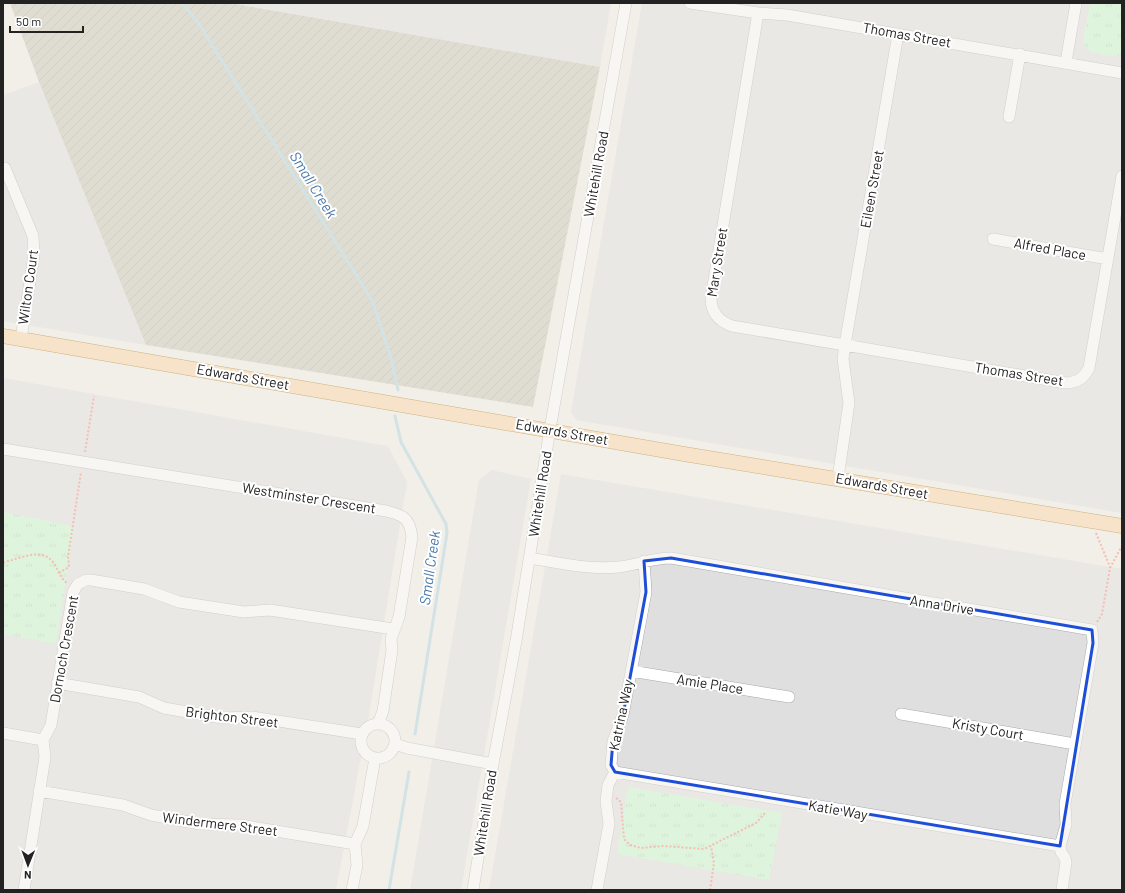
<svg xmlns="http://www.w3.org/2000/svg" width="1125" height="893" font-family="Barlow,sans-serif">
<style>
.residential{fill:#e0dfdf}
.construction{fill:url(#construction-furrows)}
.park{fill:url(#park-tufts)}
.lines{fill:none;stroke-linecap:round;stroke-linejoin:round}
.stream{stroke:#aad3df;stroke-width:3}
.minor-casing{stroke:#a9a9a9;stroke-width:12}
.major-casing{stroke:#a06b00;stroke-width:15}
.path{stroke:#fa8072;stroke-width:2;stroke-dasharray:2 2;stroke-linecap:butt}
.minor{stroke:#fff;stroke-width:11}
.major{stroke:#fcd6a4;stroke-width:14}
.marked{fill:none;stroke:#1d4ed8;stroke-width:3;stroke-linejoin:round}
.labels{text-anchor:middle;stroke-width:4;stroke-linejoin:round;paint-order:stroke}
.street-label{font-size:14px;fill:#222;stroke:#fff}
.water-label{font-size:15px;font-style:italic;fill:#4a7aab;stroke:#fff}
</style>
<defs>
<pattern id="construction-furrows" width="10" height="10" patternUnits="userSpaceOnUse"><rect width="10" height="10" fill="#c7c7b4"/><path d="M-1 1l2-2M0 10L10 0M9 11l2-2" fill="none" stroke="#abab9a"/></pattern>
<pattern id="park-tufts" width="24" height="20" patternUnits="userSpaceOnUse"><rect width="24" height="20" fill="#c8facc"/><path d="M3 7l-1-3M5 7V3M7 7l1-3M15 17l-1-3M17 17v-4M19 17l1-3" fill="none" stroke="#acd6af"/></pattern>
</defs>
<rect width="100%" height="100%" fill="#f2efe9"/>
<path class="residential" d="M231,3H611L600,67Z
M642,3H1090L1083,43L1091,52L1122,57V513L576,420L571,412Z
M39,82L146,345L3,321V95Z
M3,378L388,446L407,482L369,715L336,890H3Z
M492,470L531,479L461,890H410L479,480Z
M561,474L1122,569V890H489Z"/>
<path class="construction" d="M10,3H230L600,67L533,407L146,345L39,82Z"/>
<path class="park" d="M1090,3H1122V57C1109,55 1089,56 1083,43Z
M3,512L74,526L56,644L3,634Z
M628,787L782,813L769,880L617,854Z"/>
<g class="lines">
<path class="stream" d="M182,3L197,21L373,302L392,361L398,390
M395,416L401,442L446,524L447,533L415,734
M389,890L409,772"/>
<g class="minor-casing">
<path id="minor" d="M690,3L758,13L787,15L1122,73
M758,13L711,298C711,312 718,321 732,326L845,345L843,359L849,403L838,478
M898,34L845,345L1066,383C1078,382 1083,379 1089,368L1122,176
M1066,62L1076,3
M1009,117L1020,54
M5,168L33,236L34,255L21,339
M993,239L1108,259
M3,449L386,511C403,515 410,518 412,537L399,617L391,639L392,650L383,711L378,724
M530,558C559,563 589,570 619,567C637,565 652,558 671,558L1092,630L1093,643L1065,804L1066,825L1060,846L1061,852L1065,858L1066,862L1062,890
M631,671L789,697
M57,683L139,697L164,708L222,718L252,717L362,734
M901,714L1075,744
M361 741a17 17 0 1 1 34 0a17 17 0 1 1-34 0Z
M3,733L43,740
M395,744L407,748L493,764
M615,772L1060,846
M39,791L123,805L151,815L200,824L240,825L355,844
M24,890L45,757L43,740L51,725L73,592L78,584L86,580H91L144,589L179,602L244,612L270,610L393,629
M352,890L357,865L355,844L363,826L375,758
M473,890L493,764L516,641L550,429L626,3
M597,890L609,824L606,801L608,785L615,772L611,765L613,741L623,715L646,592L644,561"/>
</g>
<g class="major-casing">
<path id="major" d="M3,336L684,454L1122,526"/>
</g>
<path class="path" d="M85,452L94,396
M1096,533L1110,567
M3,562C19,560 40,546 53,562C58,569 60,578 67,583
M59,573L69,567L68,557L81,472
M1097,622L1102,614L1110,568L1122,546
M616,798L621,802L624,839L630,845L641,848L663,846L704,849L756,823L766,812
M710,890L714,863L711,846"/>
<use href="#minor" class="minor"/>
<use href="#major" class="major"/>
</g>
<path d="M0 0H1125V893H0ZM671,558L1092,630L1093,643L1060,846L615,772L611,765L613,741L623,715L646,592L644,561Z" fill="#f2efe9" fill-opacity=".55" fill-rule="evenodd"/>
<path class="marked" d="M671,558L1092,630L1093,643L1060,846L615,772L611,765L613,741L623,715L646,592L644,561Z"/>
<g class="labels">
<g class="street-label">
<text transform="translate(907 35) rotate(10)" y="5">Thomas Street</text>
<text transform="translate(596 174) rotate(-80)" y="5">Whitehill Road</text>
<text transform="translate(872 189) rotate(-80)" y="5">Eileen Street</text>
<text transform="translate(1050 249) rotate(10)" y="5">Alfred Place</text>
<text transform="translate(717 262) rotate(-81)" y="5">Mary Street</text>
<text transform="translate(28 287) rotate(-82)" y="5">Wilton Court</text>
<text transform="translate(1019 374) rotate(9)" y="5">Thomas Street</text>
<text transform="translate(243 377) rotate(10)" y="5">Edwards Street</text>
<text transform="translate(562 432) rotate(10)" y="5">Edwards Street</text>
<text transform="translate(882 486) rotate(10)" y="5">Edwards Street</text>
<text transform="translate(540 494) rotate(-81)" y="5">Whitehill Road</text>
<text transform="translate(309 498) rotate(9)" y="5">Westminster Crescent</text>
<text transform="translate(942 605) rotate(9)" y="5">Anna Drive</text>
<text transform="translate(64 649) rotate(-80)" y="5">Dornoch Crescent</text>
<text transform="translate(710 684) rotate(9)" y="5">Amie Place</text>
<text transform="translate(621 715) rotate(-78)" y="5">Katrina Way</text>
<text transform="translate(232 717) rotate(7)" y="5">Brighton Street</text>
<text transform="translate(988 729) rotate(10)" y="5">Kristy Court</text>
<text transform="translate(838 810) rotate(10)" y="5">Katie Way</text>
<text transform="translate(485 813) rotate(-81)" y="5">Whitehill Road</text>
<text transform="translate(220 824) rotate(7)" y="5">Windermere Street</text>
</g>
<g class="water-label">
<text transform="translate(313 185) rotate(58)" y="5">Small Creek</text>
<text transform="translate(430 568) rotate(-82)" y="5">Small Creek</text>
</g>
</g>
<rect width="1125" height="893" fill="none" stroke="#222222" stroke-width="8"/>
<g transform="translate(28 865) rotate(181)" stroke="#ffffff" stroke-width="3" paint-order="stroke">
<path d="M0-3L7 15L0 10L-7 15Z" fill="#222222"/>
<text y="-6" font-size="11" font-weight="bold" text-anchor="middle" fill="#222222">N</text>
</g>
<path d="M10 26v6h73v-6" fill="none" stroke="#222222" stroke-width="2"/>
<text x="16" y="26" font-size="12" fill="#222222" stroke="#ffffff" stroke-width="3" paint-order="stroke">50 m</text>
</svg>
